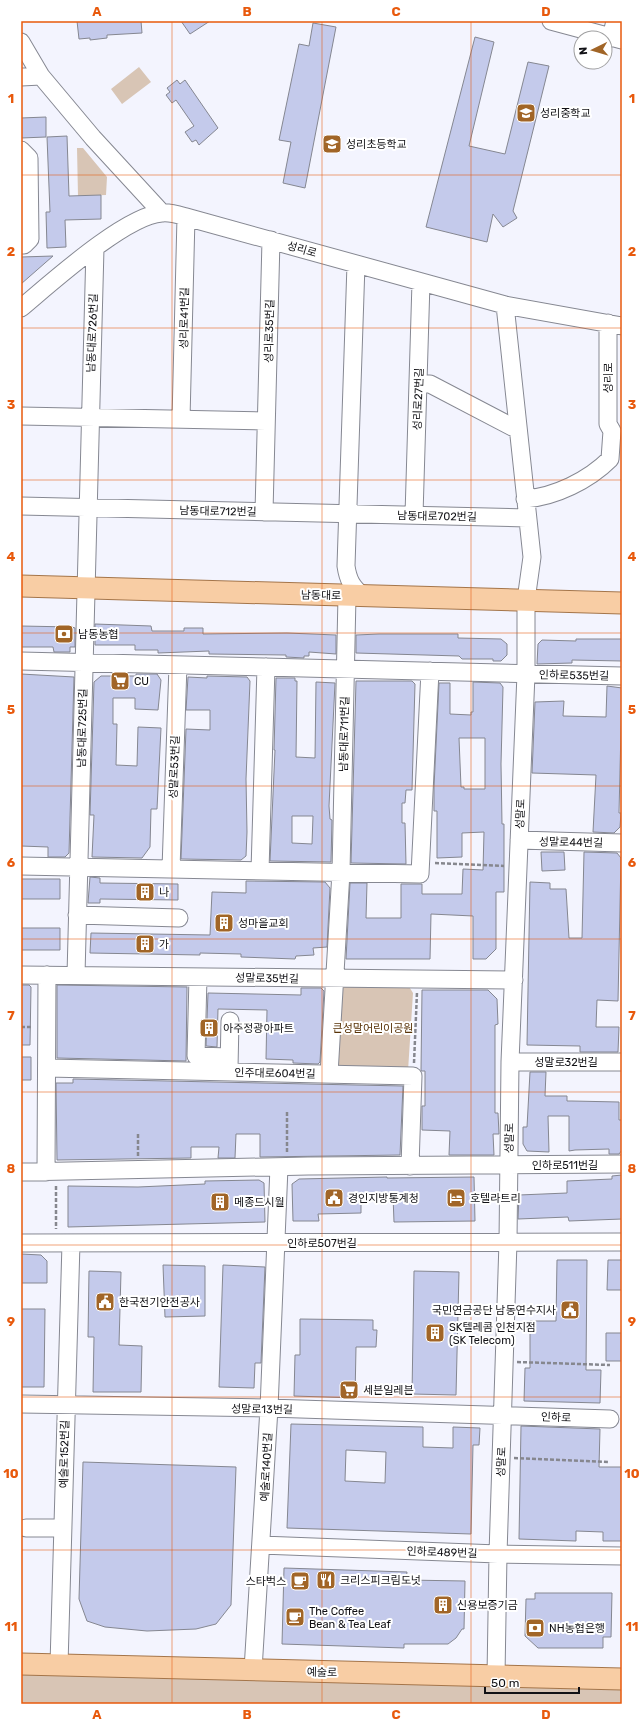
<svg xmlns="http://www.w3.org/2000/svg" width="643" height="1725" font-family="Rubik,'Noto Sans KR',sans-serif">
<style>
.green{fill:#d8c5b5}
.building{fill:#c4caeb;stroke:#858791;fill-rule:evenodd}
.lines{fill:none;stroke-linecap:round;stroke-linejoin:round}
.minor-casing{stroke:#868892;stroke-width:19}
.major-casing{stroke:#a4754a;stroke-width:23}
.path{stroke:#86878e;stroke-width:2.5;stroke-dasharray:4 2;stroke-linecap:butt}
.minor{stroke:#fff;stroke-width:17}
.major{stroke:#f8cda4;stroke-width:21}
.grid{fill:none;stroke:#e8590c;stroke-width:1;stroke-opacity:0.55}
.labels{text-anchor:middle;stroke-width:4;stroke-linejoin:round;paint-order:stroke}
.poi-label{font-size:11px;fill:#111115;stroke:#fff;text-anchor:start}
.street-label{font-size:11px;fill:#111115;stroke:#fff}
.park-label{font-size:11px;fill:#593307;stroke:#fff}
.neatline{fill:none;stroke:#e8590c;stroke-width:1.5}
.grid-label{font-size:13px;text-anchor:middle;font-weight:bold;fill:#e8590c}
</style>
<rect width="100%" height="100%" fill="#f3f4fe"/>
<path class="green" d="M139,67L151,82L122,104L111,89Z
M77,148H83L107,177L106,195L78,196Z
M344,983L408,985L413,993L408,1071L337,1070L338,988Z
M21,1665L622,1679V1704H21Z"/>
<path class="building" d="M77,21H141L142,33L107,35V38L90,40V38L79,39Z
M181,21H210L190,34Z
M313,23L336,27L305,188L283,183L291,142L279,140L299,44L309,46Z
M475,37L494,42L469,146L505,154L528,62L549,66L513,211L517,218L503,227L493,214L487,242L426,227Z
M177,80L180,84L185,80L218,128L199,145L196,140L192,142L185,132L194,126L176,100L172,103L166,95L170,92L167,88Z
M46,117V137L21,138V118Z
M67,136L69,196L101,195V219L65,220L66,247L47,248L46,212H50L47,137Z
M53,256L21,284V257Z
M95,624L151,626L152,631H184V628H203V634L287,633L336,635V654L309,652V656H304V658L286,657V655L209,654V651L158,653V650H135V645H95Z
M21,626L72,627L75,628V647H70V652H54L53,647H21Z
M379,634H458V638L501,639L507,644V655L501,661H493V659H462L459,656L356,653V635Z
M576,639H622V661L572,660V663L537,664L538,644L542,640L576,641Z
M21,674L74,677L69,853L65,857H48V847L21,846Z
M136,674H157L161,680L158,710L135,709V698H113V724H117L116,765L137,766L138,727L161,728L157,809H151L150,847L142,858L92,857L94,815H90L94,682L101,676H136Z
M207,676L247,677L250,681L246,779L247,832L246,856L241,860L181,859L186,729L210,730V710H186L188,677L207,678Z
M276,678H295V681H297L296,757L315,758L316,682L335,683L329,806L330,819L332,820L331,862L270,861L275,750H274ZM292,816H313L312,844L292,843Z
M356,681H412L415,684L412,790H406L405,803H402V823H405L406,864L351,863Z
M473,682L500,683L503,687L501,764L502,824H504V892H496V949L486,959H473V916L431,914L430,959H346L350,883H367L366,918H401V884H422V894H462L463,869L483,870L484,832L462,833V857L437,858V811H434V787L439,683H450V714L471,715V712H473ZM459,738H485V789H464V787H461Z
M607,686L622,688L619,813H621L620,827L614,833L593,832L596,775L532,773L535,702L564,701L563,716L606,717Z
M541,852H564L565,870L542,871Z
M584,852L617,853L621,858L618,1001L597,1000L596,1027H619L618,1052H580V1046L527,1045L530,882L550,883V889H566L569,938H582Z
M90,877L100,878V883L178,884V900L100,899V903H88Z
M21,879H60V899H21Z
M246,881L325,882L330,888L327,947L313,948L314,955L296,956L295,959L241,957V954L200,953V955L90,953L91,933L210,935L212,892L246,893Z
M21,928H60V950H21Z
M21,985H29L31,987L30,1045H21Z
M57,985L187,987L186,1061L57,1058Z
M301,988H321L324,991L320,1062L318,1064L293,1063V1060L266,1059L267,1010L218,1009L217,1047L206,1046L208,993L301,995Z
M422,990H488L497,999L498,1024L495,1025V1113H498L499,1134H493L494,1155H449L450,1131L422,1130V1106H425V1071H421Z
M21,1057H31V1080H21Z
M530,1072H546L545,1096H567V1101H572L619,1102V1120H622V1150L619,1154H609V1149L575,1150L569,1151V1116H548L549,1152L527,1151L523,1144V1127H527Z
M73,1079L403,1086L400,1155L260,1157V1134H236L235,1158H218L219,1147H191V1158L57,1160L56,1083H73Z
M622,1175V1219L569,1221L568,1217L518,1219L519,1195L567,1193V1181L612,1179V1176Z
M387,1177V1178L474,1177L475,1221L394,1222L393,1196L371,1197V1200L361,1201V1213L318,1214L319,1221H293L292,1184L299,1179Z
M259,1180L264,1183L265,1222L68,1227V1186L138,1187L205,1184V1181Z
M21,1254L41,1255L47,1261V1283H21Z
M557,1260H587L586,1370H601L600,1403L524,1401L525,1368H530V1321H556Z
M608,1260H622V1290H607Z
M163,1265L205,1266V1316L165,1317Z
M223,1265L265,1267L261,1363H255L254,1388L219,1387Z
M89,1271L121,1272L119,1345L142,1346L141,1392H93L94,1337H88Z
M414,1271L459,1272L456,1395L412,1394Z
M21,1309H45L44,1387H21Z
M300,1319L373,1320V1330H377L376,1347H356L355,1398L294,1396L295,1355H300Z
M606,1333H622V1361H606Z
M291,1424L423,1427V1447L453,1448V1427L480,1428L479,1445H473L471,1534L287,1528ZM346,1450L386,1452L385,1483L345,1481Z
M521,1426L600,1429L599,1467H622V1541H603V1532L576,1531V1541L519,1539Z
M83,1462L236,1467L231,1605L216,1624L196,1629L147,1631L105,1627L87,1621L79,1599Z
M284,1568L407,1572L406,1580L465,1581L464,1629H462L456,1638L448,1644H404V1648L282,1644Z
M535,1593H612L611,1637H603V1648H538L525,1636L526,1599H535Z"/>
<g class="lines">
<g class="minor-casing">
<path id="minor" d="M551,21L622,40
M611,38L615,21
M21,42L41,76L93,138L162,213
M21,77L41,76
M21,150L29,158L30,239L24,245H21
M356,264L346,566C348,580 352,587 363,596
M21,308C51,283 126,215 162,213C170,212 179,215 186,217L505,305L622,326
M608,323V424L612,431
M418,384H430L518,430
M21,416L266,421
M181,419L186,217
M525,499C555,497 589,480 610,459L612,431
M21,506L526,518
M264,512L271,240
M414,515L421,282
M21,661L622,676
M519,840L622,843
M21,866L420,874L430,671
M171,869L178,665
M260,871L266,667
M77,915L179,918
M21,975L514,980
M76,975L95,248
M198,977L196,1056L229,1057
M510,1062H622
M47,1068L413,1076L410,1166
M229,1068L230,1021
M329,1074L341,872L347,596
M21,1172L308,1166L622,1164
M46,1172L47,975
M21,1243L622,1242
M21,1404L269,1408L610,1419
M26,1528H63
M261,1545L498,1554L622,1556
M59,1665L71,1243
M253,1670L269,1408L279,1167
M496,1676L498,1554L508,1242L510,1062L526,674V600L532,557L505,305"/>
</g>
<g class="major-casing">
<path id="major" d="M21,586L622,603
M21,1664L622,1679"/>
</g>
<path class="path" d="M435,863L504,866
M21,1027H32
M414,1063L417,992
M287,1152V1110
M138,1156V1132
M56,1186V1229
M517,1362L610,1365
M514,1458L609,1462"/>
<use href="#minor" class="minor"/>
<use href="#major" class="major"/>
</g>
<path class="grid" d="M172,21V1704M322,21V1704M471,21V1704M21,175H622M21,328H622M21,480H622M21,633H622M21,786H622M21,939H622M21,1092H622M21,1245H622M21,1397H622M21,1550H622"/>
<defs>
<g id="school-square" transform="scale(1)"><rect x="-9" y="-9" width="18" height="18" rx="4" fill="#a16527" stroke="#fff"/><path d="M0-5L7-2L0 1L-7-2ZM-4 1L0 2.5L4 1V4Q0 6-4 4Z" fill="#fff"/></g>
<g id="bank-square" transform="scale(1)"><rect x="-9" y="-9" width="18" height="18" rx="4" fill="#a16527" stroke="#fff"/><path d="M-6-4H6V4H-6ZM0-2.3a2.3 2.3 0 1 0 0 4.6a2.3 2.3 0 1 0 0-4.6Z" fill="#fff"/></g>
<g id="supermarket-square" transform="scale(1)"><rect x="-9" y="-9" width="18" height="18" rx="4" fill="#a16527" stroke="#fff"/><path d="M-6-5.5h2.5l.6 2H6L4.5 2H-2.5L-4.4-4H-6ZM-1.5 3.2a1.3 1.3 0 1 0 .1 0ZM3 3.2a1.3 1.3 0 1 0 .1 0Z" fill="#fff"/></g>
<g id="building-square" transform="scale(1)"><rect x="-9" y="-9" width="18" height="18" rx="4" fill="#a16527" stroke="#fff"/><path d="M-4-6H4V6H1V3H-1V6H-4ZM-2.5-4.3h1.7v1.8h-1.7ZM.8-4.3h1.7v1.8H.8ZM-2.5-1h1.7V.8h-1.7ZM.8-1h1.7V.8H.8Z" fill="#fff"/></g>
<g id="civic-square" transform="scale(1)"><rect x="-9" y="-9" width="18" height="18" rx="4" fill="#a16527" stroke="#fff"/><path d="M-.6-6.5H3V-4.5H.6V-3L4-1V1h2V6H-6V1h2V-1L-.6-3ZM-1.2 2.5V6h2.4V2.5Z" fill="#fff"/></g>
<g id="hotel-square" transform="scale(1)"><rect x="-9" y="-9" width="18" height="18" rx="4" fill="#a16527" stroke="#fff"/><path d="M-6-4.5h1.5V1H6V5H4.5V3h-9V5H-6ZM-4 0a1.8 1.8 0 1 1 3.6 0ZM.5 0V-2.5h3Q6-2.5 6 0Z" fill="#fff"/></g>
<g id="restaurant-square" transform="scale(1)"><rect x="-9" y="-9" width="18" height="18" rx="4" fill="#a16527" stroke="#fff"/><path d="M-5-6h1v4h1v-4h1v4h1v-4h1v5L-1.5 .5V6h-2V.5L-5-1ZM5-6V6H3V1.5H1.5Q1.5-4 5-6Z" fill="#fff"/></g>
<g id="cafe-square" transform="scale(1)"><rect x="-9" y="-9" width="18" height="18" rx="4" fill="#a16527" stroke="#fff"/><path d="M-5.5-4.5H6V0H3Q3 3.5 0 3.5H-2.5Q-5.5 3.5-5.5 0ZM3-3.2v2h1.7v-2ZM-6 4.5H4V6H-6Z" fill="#fff"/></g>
</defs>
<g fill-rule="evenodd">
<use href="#school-square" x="526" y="113"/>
<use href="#school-square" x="332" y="144"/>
<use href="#bank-square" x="64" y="634"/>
<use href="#supermarket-square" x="120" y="681"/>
<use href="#building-square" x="145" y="892"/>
<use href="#building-square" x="224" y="923"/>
<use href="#building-square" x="145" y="944"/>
<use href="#building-square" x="209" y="1028"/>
<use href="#civic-square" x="334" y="1198"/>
<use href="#hotel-square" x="456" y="1198"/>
<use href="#building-square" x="220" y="1202"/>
<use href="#civic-square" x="105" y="1302"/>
<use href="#civic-square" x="570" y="1310"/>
<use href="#building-square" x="435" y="1333"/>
<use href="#supermarket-square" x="349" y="1390"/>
<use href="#restaurant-square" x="326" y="1580"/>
<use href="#cafe-square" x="300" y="1581"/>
<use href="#building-square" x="443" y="1605"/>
<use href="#cafe-square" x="295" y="1617"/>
<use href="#bank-square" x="535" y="1628"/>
</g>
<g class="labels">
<g class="poi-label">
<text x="540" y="117">성리중학교</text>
<text x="346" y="148">성리초등학교</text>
<text x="78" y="638">남동농협</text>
<text x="134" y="685">CU</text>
<text x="159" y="896">나</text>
<text x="238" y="927">성마을교회</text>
<text x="159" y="948">가</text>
<text x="223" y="1032">아주정광아파트</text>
<text x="348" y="1202">경인지방통계청</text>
<text x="470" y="1202">호텔라트리</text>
<text x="234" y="1206">메종드시월</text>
<text x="119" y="1306">한국전기안전공사</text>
<text x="556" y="1314" text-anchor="end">국민연금공단 남동연수지사</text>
<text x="449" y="1331">SK텔레콤 인천지점<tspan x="449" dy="13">(SK Telecom)</tspan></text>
<text x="363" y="1394">세븐일레븐</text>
<text x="340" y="1584">크리스피크림도넛</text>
<text x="286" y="1585" text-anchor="end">스타벅스</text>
<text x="457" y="1609">신용보증기금</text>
<text x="309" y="1615">The Coffee<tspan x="309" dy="13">Bean &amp; Tea Leaf</tspan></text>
<text x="549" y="1632">NH농협은행</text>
</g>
<g class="street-label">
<text transform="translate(302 249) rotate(16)" y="4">성리로</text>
<text transform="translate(184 318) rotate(-89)" y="4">성리로41번길</text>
<text transform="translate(269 331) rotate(-89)" y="4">성리로35번길</text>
<text transform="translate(92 333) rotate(-88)" y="4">남동대로726번길</text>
<text transform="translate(608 378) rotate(-90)" y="4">성리로</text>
<text transform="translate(418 399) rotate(-88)" y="4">성리로27번길</text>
<text transform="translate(218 511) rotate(1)" y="4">남동대로712번길</text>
<text transform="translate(437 516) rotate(1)" y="4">남동대로702번길</text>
<text transform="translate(321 595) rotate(1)" y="4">남동대로</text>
<text transform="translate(574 675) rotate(1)" y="4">인하로535번길</text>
<text transform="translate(82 728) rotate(-89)" y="4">남동대로725번길</text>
<text transform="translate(344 734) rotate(-89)" y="4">남동대로711번길</text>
<text transform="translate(174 767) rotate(-88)" y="4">성말로53번길</text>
<text transform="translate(520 814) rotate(-88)" y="4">성말로</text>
<text transform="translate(571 842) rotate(1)" y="4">성말로44번길</text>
<text transform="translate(267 978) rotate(1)" y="4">성말로35번길</text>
<text x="566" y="1066">성말로32번길</text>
<text transform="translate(275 1073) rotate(1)" y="4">인주대로604번길</text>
<text transform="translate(509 1138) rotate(-89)" y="4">성말로</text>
<text x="565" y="1169">인하로511번길</text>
<text x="322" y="1247">인하로507번길</text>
<text transform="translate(262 1409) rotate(1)" y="4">성말로13번길</text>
<text transform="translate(556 1417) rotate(2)" y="4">인하로</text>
<text transform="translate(64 1454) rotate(-89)" y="4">예술로152번길</text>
<text transform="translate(501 1462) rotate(-88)" y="4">성말로</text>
<text transform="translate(266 1467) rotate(-87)" y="4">예술로140번길</text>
<text transform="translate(442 1552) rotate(2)" y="4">인하로489번길</text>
<text transform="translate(322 1672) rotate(1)" y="4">예술로</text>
</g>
<g class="park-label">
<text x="373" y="1032">큰성말어린이공원</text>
</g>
</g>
<rect width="643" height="1725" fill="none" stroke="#ffffff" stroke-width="44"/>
<g transform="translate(593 50) rotate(265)"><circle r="19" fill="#ffffff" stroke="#a0a0a1"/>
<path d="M0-3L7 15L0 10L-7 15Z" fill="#a16527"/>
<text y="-6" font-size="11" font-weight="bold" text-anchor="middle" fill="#111115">N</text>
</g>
<path d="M485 1687v6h94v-6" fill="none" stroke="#111115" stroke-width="2"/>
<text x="491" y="1687" font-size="12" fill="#111115" stroke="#ffffff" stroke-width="3" paint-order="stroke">50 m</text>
<rect x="22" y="22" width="599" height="1681" class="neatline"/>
<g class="grid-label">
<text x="97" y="16">A</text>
<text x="247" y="16">B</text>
<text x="396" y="16">C</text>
<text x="546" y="16">D</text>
<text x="11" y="103">1</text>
<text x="632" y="103">1</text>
<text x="11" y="256">2</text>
<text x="632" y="256">2</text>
<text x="11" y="409">3</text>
<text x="632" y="409">3</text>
<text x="11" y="561">4</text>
<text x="632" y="561">4</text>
<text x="11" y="714">5</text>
<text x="632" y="714">5</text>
<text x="11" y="867">6</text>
<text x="632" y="867">6</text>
<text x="11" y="1020">7</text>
<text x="632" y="1020">7</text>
<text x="11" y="1173">8</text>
<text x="632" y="1173">8</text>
<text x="11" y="1326">9</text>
<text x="632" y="1326">9</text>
<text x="11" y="1478">10</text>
<text x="632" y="1478">10</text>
<text x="11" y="1631">11</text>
<text x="632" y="1631">11</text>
<text x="97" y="1719">A</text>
<text x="247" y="1719">B</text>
<text x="396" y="1719">C</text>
<text x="546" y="1719">D</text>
</g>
</svg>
